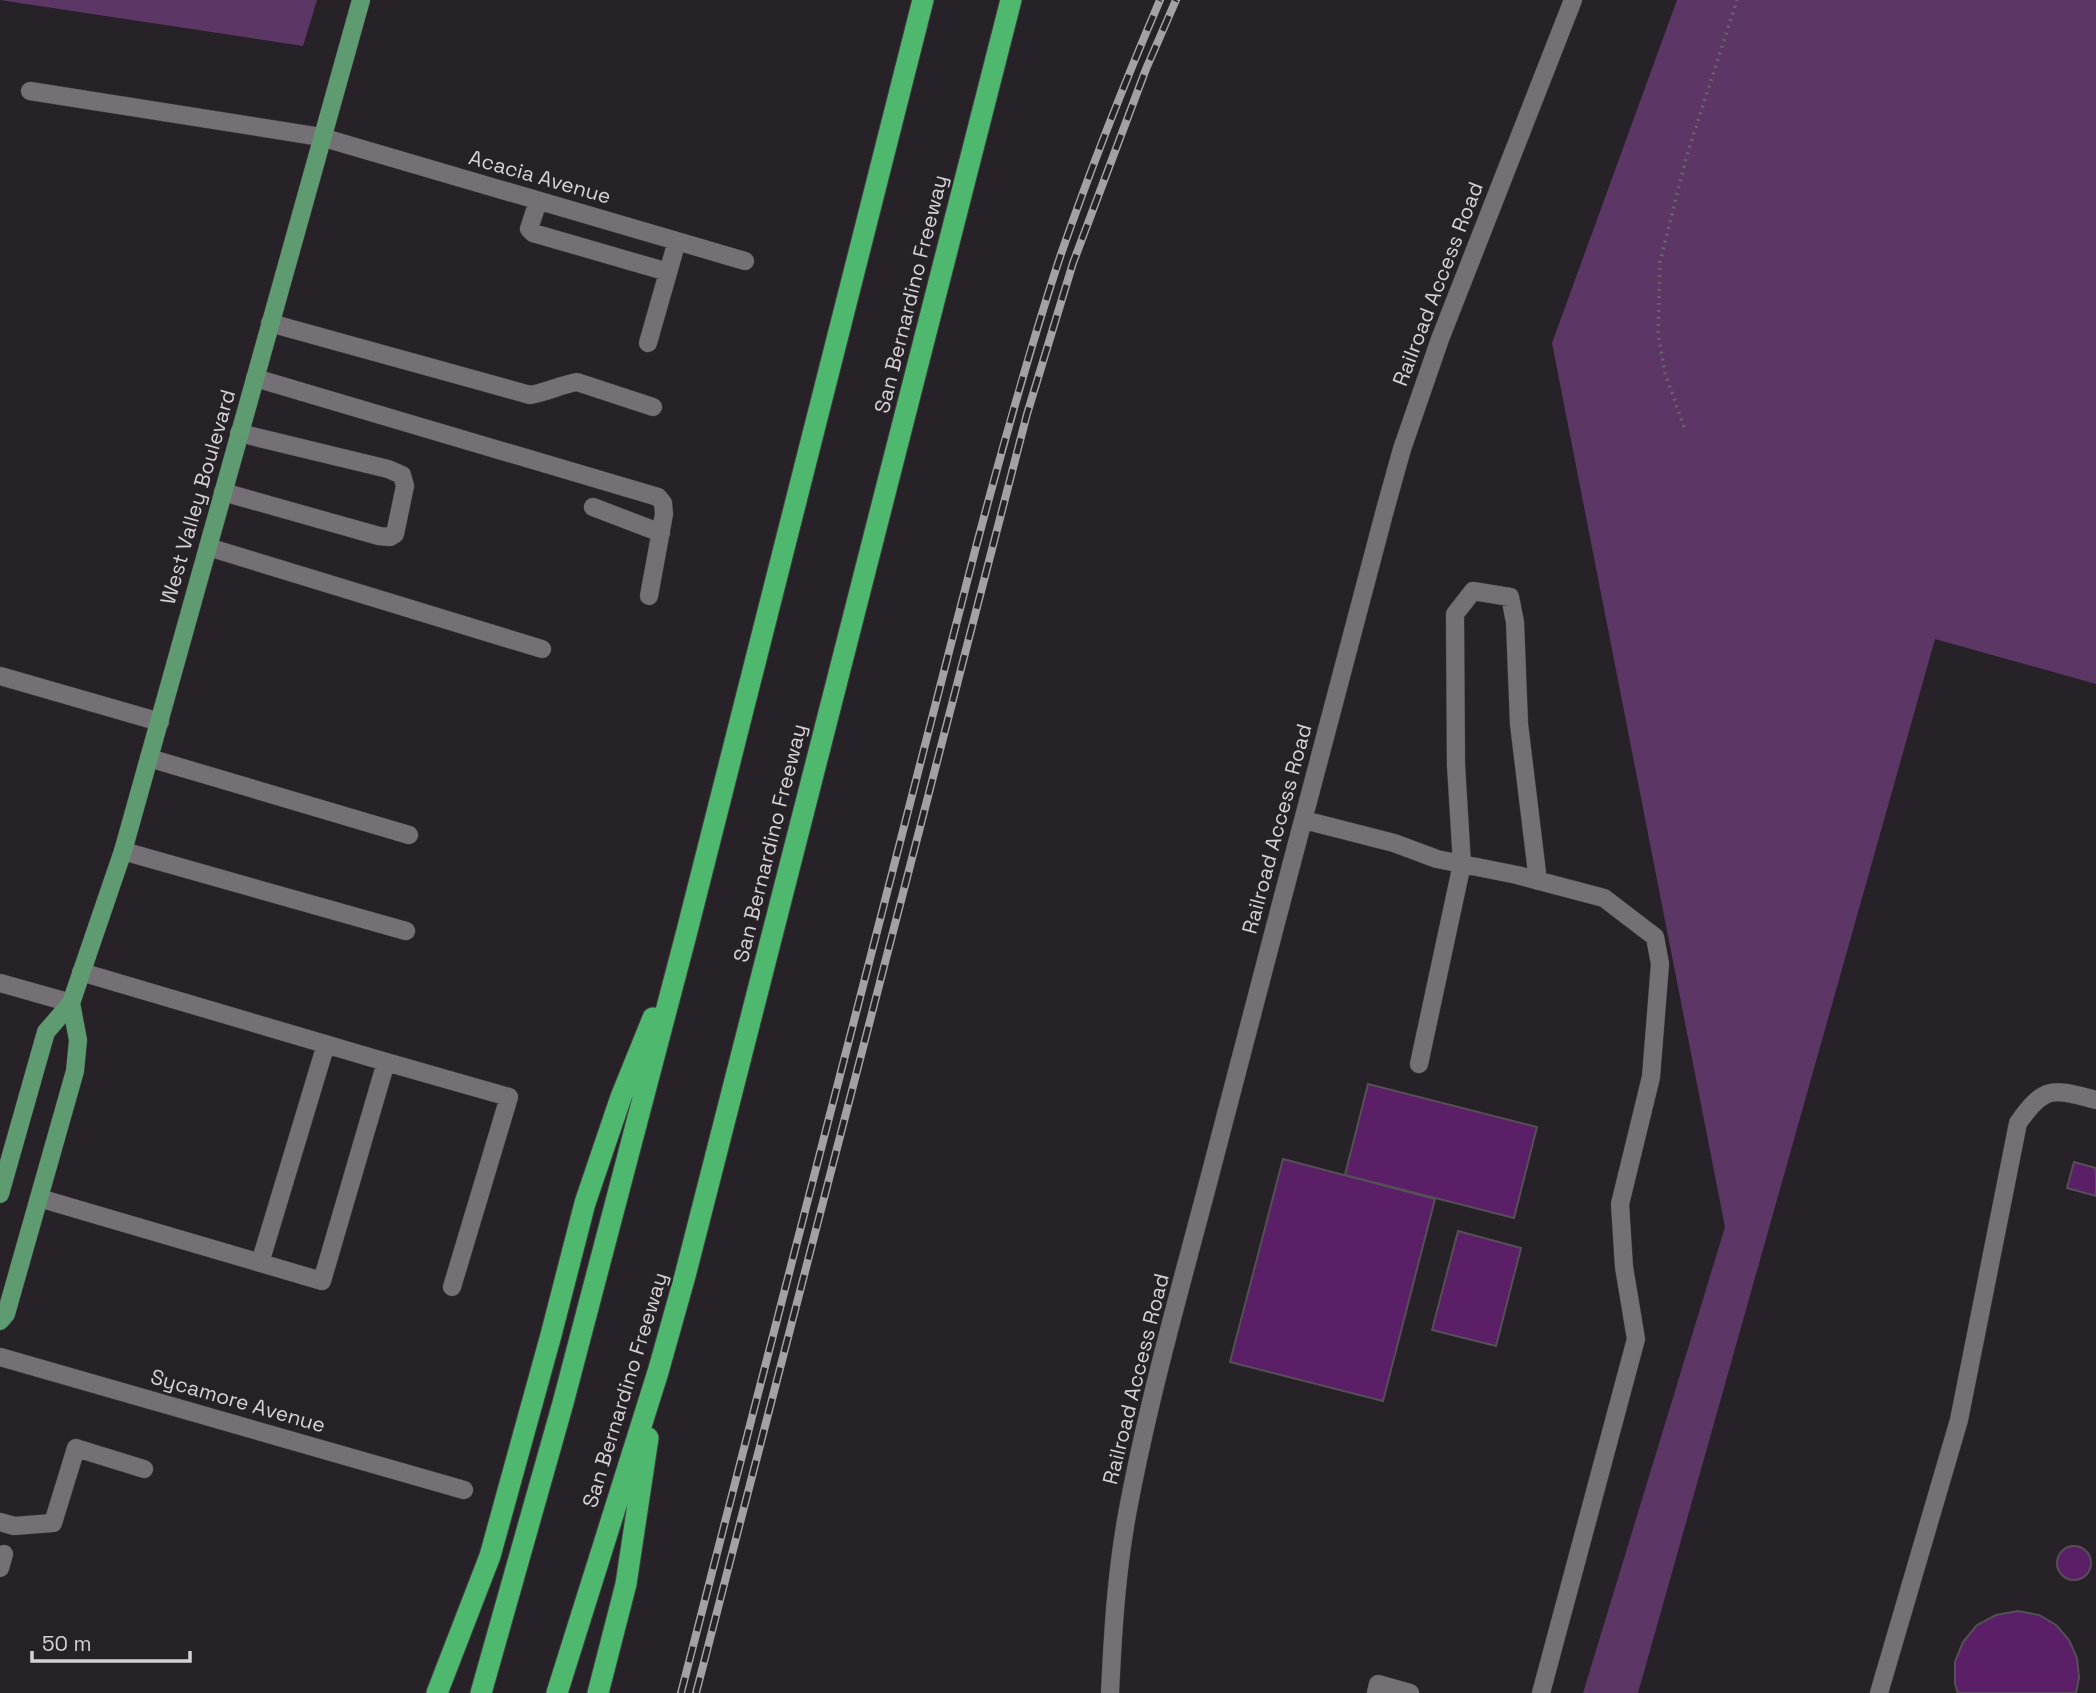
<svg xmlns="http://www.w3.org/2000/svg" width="2096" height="1693" font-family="'Space Grotesk',sans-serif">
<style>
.green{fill:#5c3765}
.building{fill:#5a1f67;stroke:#554f56;stroke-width:2}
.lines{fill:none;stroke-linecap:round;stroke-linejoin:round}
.minor-casing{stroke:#433e44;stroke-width:19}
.major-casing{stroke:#433e44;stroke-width:19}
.highway-casing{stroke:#433e44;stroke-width:23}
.path{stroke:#696469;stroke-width:3.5;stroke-dasharray:2 5;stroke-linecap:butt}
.minor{stroke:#756f76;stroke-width:18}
.major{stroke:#5e9b71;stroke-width:18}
.highway{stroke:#4eb96e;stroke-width:21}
.rail-casing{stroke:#a4a0a5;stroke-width:8}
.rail{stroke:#272228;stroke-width:5;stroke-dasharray:16;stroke-linecap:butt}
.labels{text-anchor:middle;stroke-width:5;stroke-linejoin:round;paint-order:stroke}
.street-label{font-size:21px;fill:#d5d1d5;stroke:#272228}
</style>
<rect width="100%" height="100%" fill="#272228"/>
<path class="green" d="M0,0H317L303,46Z
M1677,0H2096V684L1935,639L1638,1693H1583L1725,1227L1552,343Z"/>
<path class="building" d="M1368,1084L1537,1127L1514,1218L1345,1175Z
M1283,1159L1435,1199L1383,1401L1230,1362Z
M2074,1162L2096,1168V1196L2067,1188Z
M1458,1231L1521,1248L1496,1346L1432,1330Z
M2057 1563a17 17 0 1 1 34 0a17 17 0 1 1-34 0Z
M2018,1611L2039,1615L2056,1625L2069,1640L2077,1658L2079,1678L2076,1693H1958L1955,1684V1662L1963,1642L1977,1625L1996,1615Z"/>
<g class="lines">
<g class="minor-casing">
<path id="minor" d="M30,91L321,137L745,261
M538,201L529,229L533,233L668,272
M270,323L530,395C548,392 560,385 577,382L653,407
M648,343L677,241
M255,378L658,497L663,503L664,514L649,596
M223,492L379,536L390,537L395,534L405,486L402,475L388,469L239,433
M593,507L661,533
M208,547L542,649
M0,676L160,722
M149,758L409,835
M1304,820L1394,843L1437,859L1517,875L1604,898L1655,937L1660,964L1651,1077L1620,1204L1624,1267L1636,1339L1541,1693
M123,851L406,931
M0,983L71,1003
M386,1062L509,1097L452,1287
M1419,1064L1462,864L1456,765L1455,614L1473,591L1510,597L1515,622L1519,724L1538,881
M39,1198L322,1281L386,1062L81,972
M260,1263L326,1044
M0,1357L464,1490
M0,1522L14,1526L53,1523L76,1448L144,1469
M0,1568L4,1554
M1110,1693C1113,1628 1117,1563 1130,1499C1152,1385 1185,1272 1214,1160C1270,943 1328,727 1385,510L1402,449L1440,339L1573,0
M1376,1693L1378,1684L1410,1693
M1879,1693L1959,1420L2018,1123C2045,1084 2054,1089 2096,1100"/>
</g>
<g class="major-casing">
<path id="major" d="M0,1194L46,1032L71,1003L123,851L361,0
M0,1321L6,1314L75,1071L78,1040L71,1003"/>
</g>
<g class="highway-casing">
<path id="highway" d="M437,1693L490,1556L551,1335L585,1203L621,1097L653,1018
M481,1693L563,1403L686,935L923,0
M557,1693L658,1372L685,1276L1011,0
M598,1693L626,1584L648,1438"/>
</g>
<path class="path" d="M1684,427L1665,373L1658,333L1660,262L1686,158L1737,0"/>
<use href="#minor" class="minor"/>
<use href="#major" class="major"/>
<use href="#highway" class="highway"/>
<g class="rail-casing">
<path id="rail" d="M681,1693L976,547C1002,449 1029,350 1061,254C1091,168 1124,84 1160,0
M696,1693L1027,414L1073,263L1146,69L1176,0"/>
</g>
<use href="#rail" class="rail"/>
</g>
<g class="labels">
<g class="street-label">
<text transform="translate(540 177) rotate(16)" y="7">Acacia Avenue</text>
<text transform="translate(1438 284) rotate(-69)" y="7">Railroad Access Road</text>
<text transform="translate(911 294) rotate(-76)" y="7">San Bernardino Freeway</text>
<text transform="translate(198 497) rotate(-74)" y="7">West Valley Boulevard</text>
<text transform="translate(1277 829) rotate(-75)" y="7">Railroad Access Road</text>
<text transform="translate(770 843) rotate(-76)" y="7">San Bernardino Freeway</text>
<text transform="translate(1136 1379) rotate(-76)" y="7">Railroad Access Road</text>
<text transform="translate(625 1390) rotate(-73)" y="7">San Bernardino Freeway</text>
<text transform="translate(238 1401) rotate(16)" y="7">Sycamore Avenue</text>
</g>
</g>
<path d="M32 1651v10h158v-10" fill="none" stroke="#d5d1d5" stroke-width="3.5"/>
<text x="42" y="1651" font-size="21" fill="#d5d1d5" stroke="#272228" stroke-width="5" paint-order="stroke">50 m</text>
</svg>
